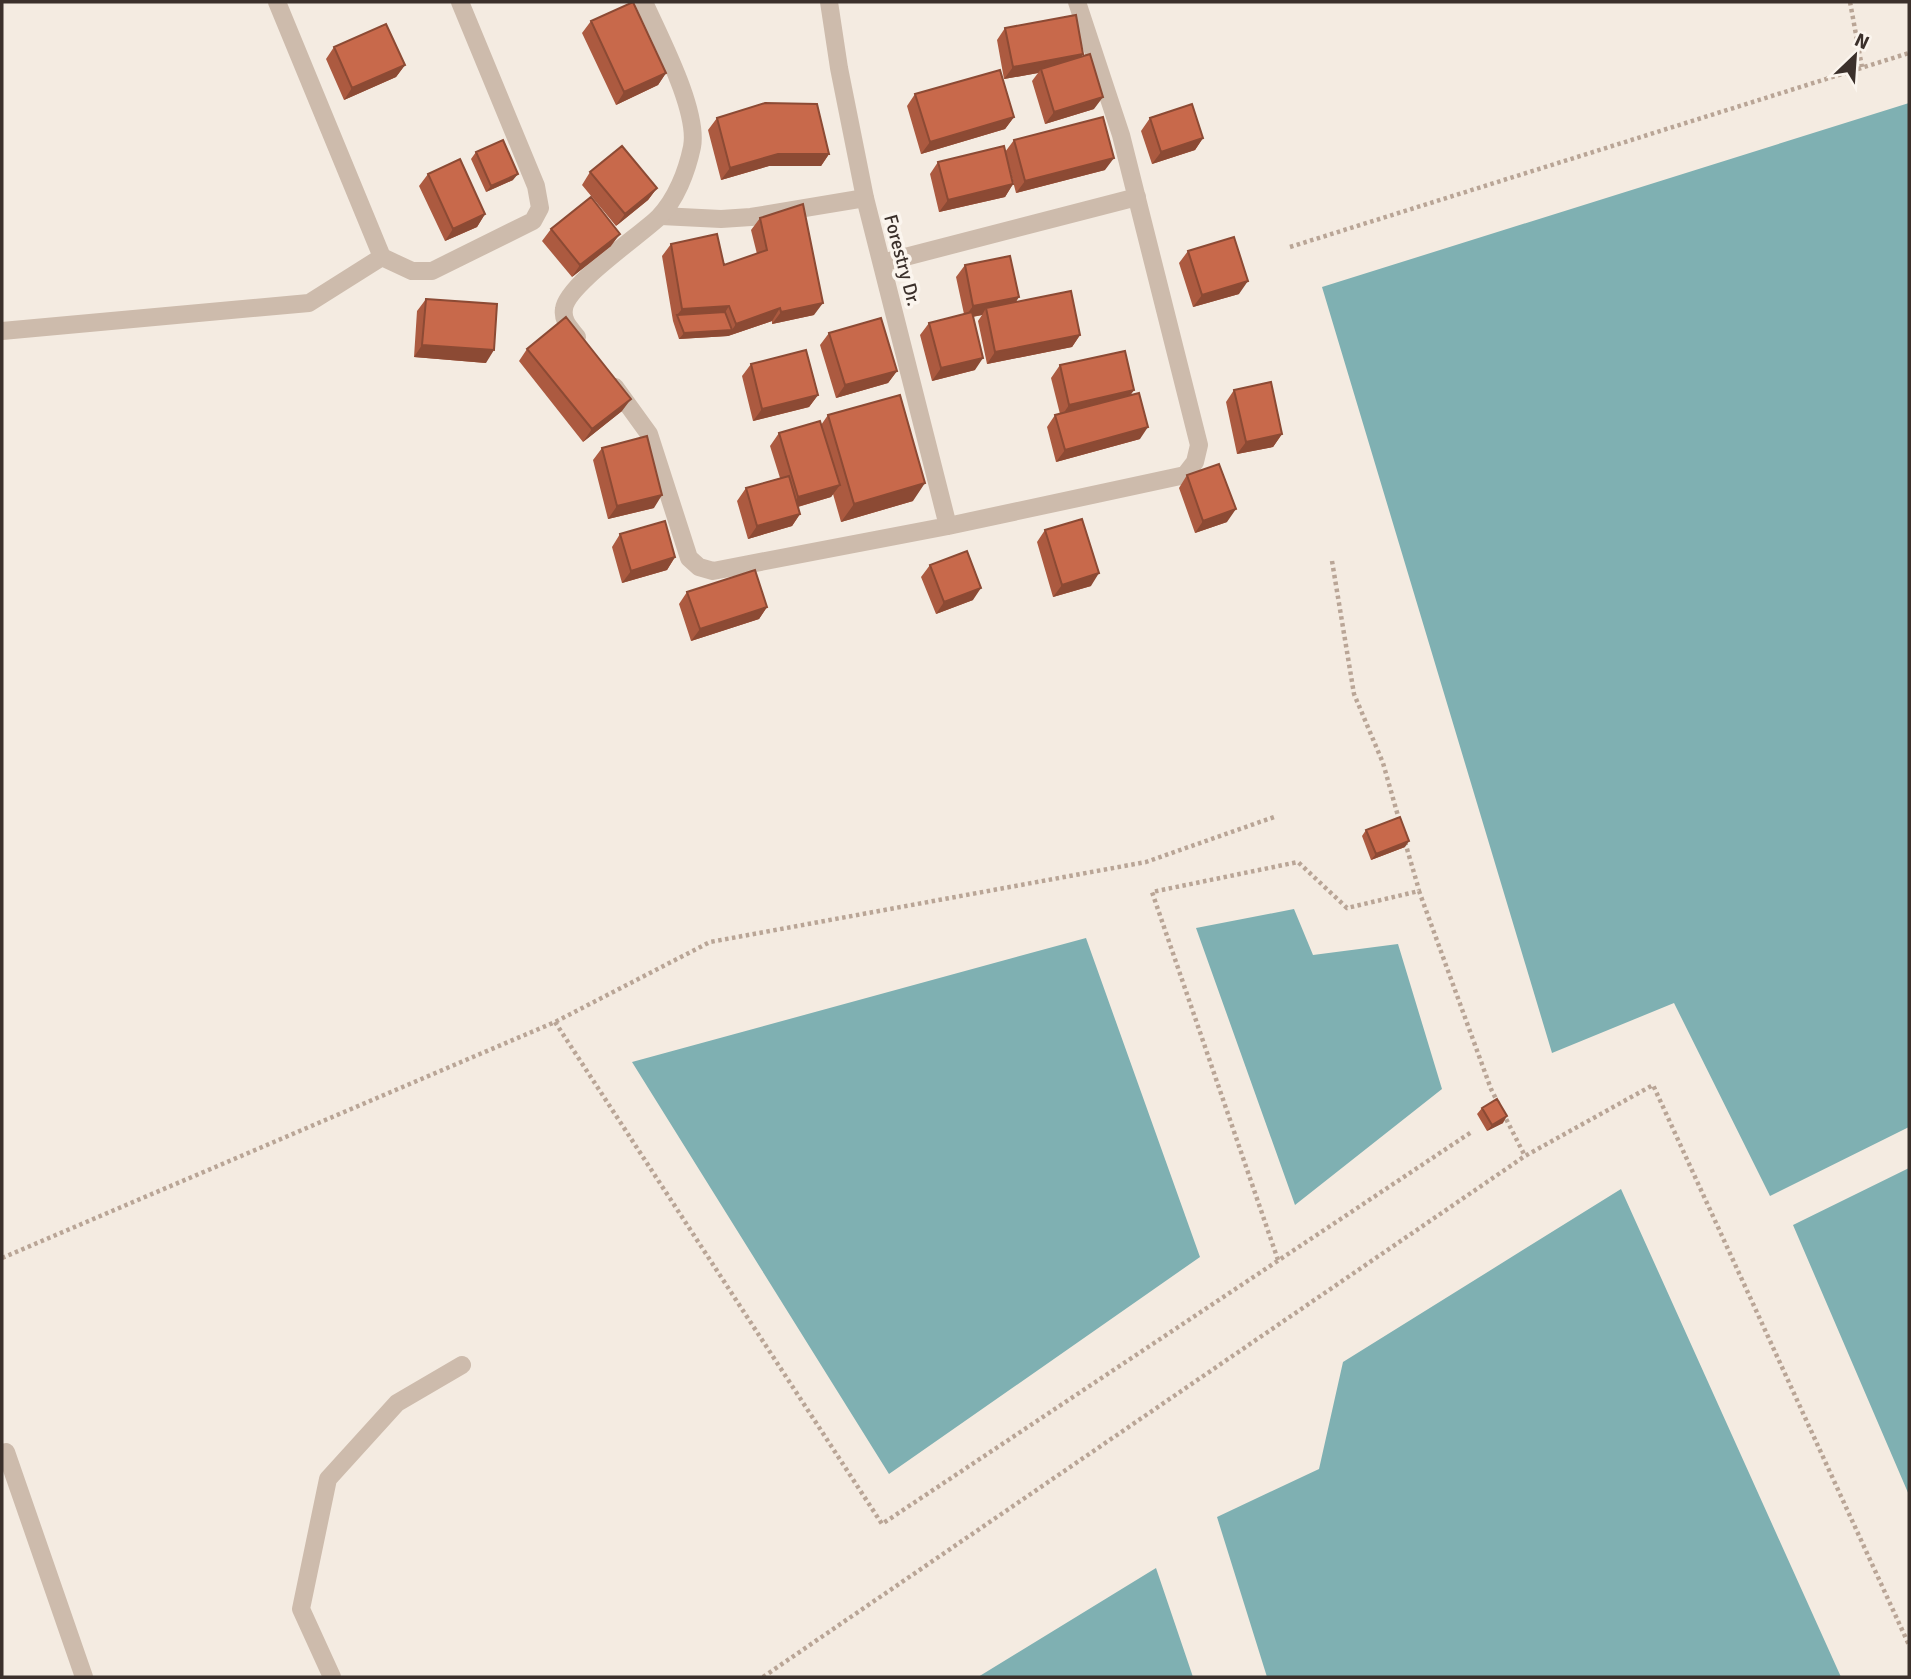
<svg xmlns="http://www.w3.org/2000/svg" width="1911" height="1679" font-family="Signika,sans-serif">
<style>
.water{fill:#7fb0b2}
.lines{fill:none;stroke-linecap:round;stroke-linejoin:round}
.path{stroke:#b9a596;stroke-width:4.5;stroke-dasharray:3.5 3.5;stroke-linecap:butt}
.lane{stroke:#cdbbac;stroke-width:18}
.street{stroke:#cdbbac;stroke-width:18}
.wall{fill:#ac5a40}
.shaded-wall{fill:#8c4a34}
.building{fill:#c8694b;stroke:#8c4a34;stroke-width:2}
.labels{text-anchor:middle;stroke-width:7;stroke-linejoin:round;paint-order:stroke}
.street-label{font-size:19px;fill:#3b302b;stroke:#fbf5ee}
</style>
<rect width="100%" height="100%" fill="#f4ebe1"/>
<path class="water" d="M1909,103V1127L1770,1196L1674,1003L1552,1053L1322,287Z
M1294,909L1313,955L1398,944L1442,1089L1295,1205L1196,928Z
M1086,938L1200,1257L889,1474L632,1062Z
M1909,1168V1495L1793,1225Z
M1621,1189L1841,1677H1267L1217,1517L1319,1469L1343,1362Z
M1156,1568L1193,1677H978Z"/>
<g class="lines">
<path class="path" d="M1850,2L1862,67
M1290,247L1909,53
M1332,561L1354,694L1383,763L1400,823
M1405,842L1419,890
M555,1022L882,1524L1473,1131
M1503,1113L1525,1156
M2,1258L555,1022L710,942L1146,862L1277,816
M1278,1260L1152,892L1298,862L1347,908L1419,891L1491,1089L1499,1105
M763,1677L1525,1156L1653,1085L1909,1645"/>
<path class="lane" d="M661,216L721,219L751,217L865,198
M6,1452L84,1677"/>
<path class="street" d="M277,2L382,257L412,271H432L533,221L540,208L536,186L460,2
M829,2L839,68L865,198L948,526
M882,263L1137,197
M2,331L309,303L382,257
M577,337C570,328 562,321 564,309C566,286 639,236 658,218C676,200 687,171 692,147C699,111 659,36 644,2
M615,387L649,434L689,558L699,567L713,571L948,526L1185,475L1195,462L1199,445L1121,135L1077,2
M332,1677L301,1609L328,1479L397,1403L462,1365"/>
</g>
<path class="wall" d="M591,21L666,73L658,85L616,105L582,33Z
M1005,28L1083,54L1081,57L1094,109L1045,124L1032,81L1038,73L1004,79L997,40Z
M334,47L405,65L396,77L344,100L326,59Z
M915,94L1014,117L1005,129L921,154L907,106Z
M717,118L829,154L821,166H769L721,180L708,130Z
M1150,118L1203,138L1195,150L1152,164L1141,131Z
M1014,140L1105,170L1016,193L1008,162L1013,184L1005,197L939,212L930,174L938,162L1005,152Z
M476,152L513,180L486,192L471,159Z
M590,172L657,188L648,200L616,226L582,185Z
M428,174L485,214L477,227L445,241L419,186Z
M760,218L814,315L772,324V321L728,336L679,339L673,321L662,256L671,244L724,265L757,254L751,230Z
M551,229L611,246L572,277L542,241Z
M1188,251L1239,294L1193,307L1179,263Z
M965,265L1019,297L1015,303L1080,335L1072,347L987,364L978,321L982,315L973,317L975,370L932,381L920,335L929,323L964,314L956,277Z
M426,299L486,363L414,357L417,311Z
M829,333L897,371L888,383L836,398L820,345Z
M527,349L622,411L583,442L519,361Z
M751,364L818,395L809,407L753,421L742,376Z
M1060,365L1134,390L1130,395L1140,439L1056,462L1047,427L1055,415L1060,414L1051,378Z
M1234,390L1282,434L1273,447L1237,454L1226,402Z
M828,415L913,501L841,522L833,494L831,497L798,507L800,514L792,526L748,539L737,501L746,488L780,478L770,446L779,433L821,425Z
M602,448L654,508L608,519L593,460Z
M1187,475L1227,522L1195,533L1179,488Z
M1045,530L1091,586L1053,597L1037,542Z
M620,534L675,557L667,570L622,583L612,547Z
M930,565L973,600L936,614L921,577Z
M687,592L767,607L759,619L691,641L679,604Z
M1366,830L1405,847L1371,860L1362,836Z
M1482,1108L1503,1123L1487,1131L1477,1114Z"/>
<path class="shaded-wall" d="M1083,54L1075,66L1041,69L1038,73L1004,79L1013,67Z
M405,65L396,77L344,100L352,88Z
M666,73L658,85L616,105L624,92Z
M1103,97L1094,109L1045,124L1054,112Z
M1014,117L1005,129L921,154L930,142Z
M1203,138L1195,150L1152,164L1161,152Z
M778,154H829L821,166H769L721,180L730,168Z
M1114,158L1105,170L1016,193L1025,181Z
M518,174L513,180L486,192L491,186Z
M1013,184L1005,197L939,212L948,200Z
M657,188L648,200L616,226L625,214Z
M485,214L477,227L445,241L453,229Z
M620,234L611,246L572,277L580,265Z
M1248,281L1239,294L1193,307L1202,295Z
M1019,297L1010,310L986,308L982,315L964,318L973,306Z
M823,303L814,315L772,324L781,312Z
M729,306L721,319L677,315L682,309Z
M780,308L772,321L728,336L736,324Z
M732,330L728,336L679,339L684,333Z
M1080,335L1072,347L987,364L995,352Z
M422,345L494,350L486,363L414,357Z
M983,358L975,370L932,381L941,368Z
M897,371L888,383L836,398L845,385Z
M1134,390L1125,403L1061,417L1069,405Z
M818,395L809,407L753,421L762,409Z
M631,399L622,411L583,442L592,429Z
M1148,427L1140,439L1056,462L1065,450Z
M1282,434L1273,447L1237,454L1246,442Z
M925,483L913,501L841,522L854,504Z
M840,485L831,497L790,509L798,497Z
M662,495L654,508L608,519L617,506Z
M1236,509L1227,522L1195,533L1203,521Z
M800,514L792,526L748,539L757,526Z
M675,557L667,570L622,583L631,571Z
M1099,573L1091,586L1053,597L1062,585Z
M981,588L973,600L936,614L944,602Z
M767,607L759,619L691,641L700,629Z
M1409,841L1405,847L1371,860L1376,854Z
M1507,1116L1503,1123L1487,1131L1492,1125Z"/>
<path class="building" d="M633,2L666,73L624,92L591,21Z
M1076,15L1083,54L1013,67L1005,28Z
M386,24L405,65L352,88L334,47Z
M1090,54L1103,97L1054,112L1041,69Z
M1000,70L1014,117L930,142L915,94Z
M765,103L817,104L829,154H778L730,168L717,118Z
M1192,104L1203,138L1161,152L1150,118Z
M1103,117L1114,158L1025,181L1014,140Z
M503,140L518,174L491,186L476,152Z
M622,146L657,188L625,214L590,172Z
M1004,146L1013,184L948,200L938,162Z
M460,159L485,214L453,229L428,174Z
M591,197L620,234L580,265L551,229Z
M803,204L823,303L781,312L780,308L736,324L729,306L682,309L671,244L717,234L724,265L767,250L760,218Z
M1234,237L1248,281L1202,295L1188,251Z
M1010,256L1019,297L973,306L965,265Z
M1071,291L1080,335L995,352L986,308Z
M426,299L497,304L494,350L422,345Z
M725,312L732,330L684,333L677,315Z
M972,312L983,358L941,368L929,323Z
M566,317L631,399L592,429L527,349Z
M881,318L897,371L845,385L829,333Z
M806,350L818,395L762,409L751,364Z
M1125,351L1134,390L1069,405L1060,365Z
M1271,382L1282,434L1246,442L1234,390Z
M1139,393L1148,427L1065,450L1055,415Z
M900,395L925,483L854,504L828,415Z
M820,421L840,485L798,497L779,433Z
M647,436L662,495L617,506L602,448Z
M1219,464L1236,509L1203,521L1187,475Z
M789,476L800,514L757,526L746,488Z
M1082,519L1099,573L1062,585L1045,530Z
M665,521L675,557L631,571L620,534Z
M967,551L981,588L944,602L930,565Z
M755,570L767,607L700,629L687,592Z
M1400,817L1409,841L1376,854L1366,830Z
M1497,1099L1507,1116L1492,1125L1482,1108Z"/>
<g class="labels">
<g class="street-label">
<text transform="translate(903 260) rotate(75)" y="7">Forestry Dr.</text>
</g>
</g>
<rect width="1911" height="1679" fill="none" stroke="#3b302b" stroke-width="7"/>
<g transform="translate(1855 56) rotate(25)" stroke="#fbf5ee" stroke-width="5" paint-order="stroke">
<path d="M0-5L12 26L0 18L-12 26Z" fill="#3b302b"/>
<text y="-10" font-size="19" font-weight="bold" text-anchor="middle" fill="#3b302b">N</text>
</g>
</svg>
